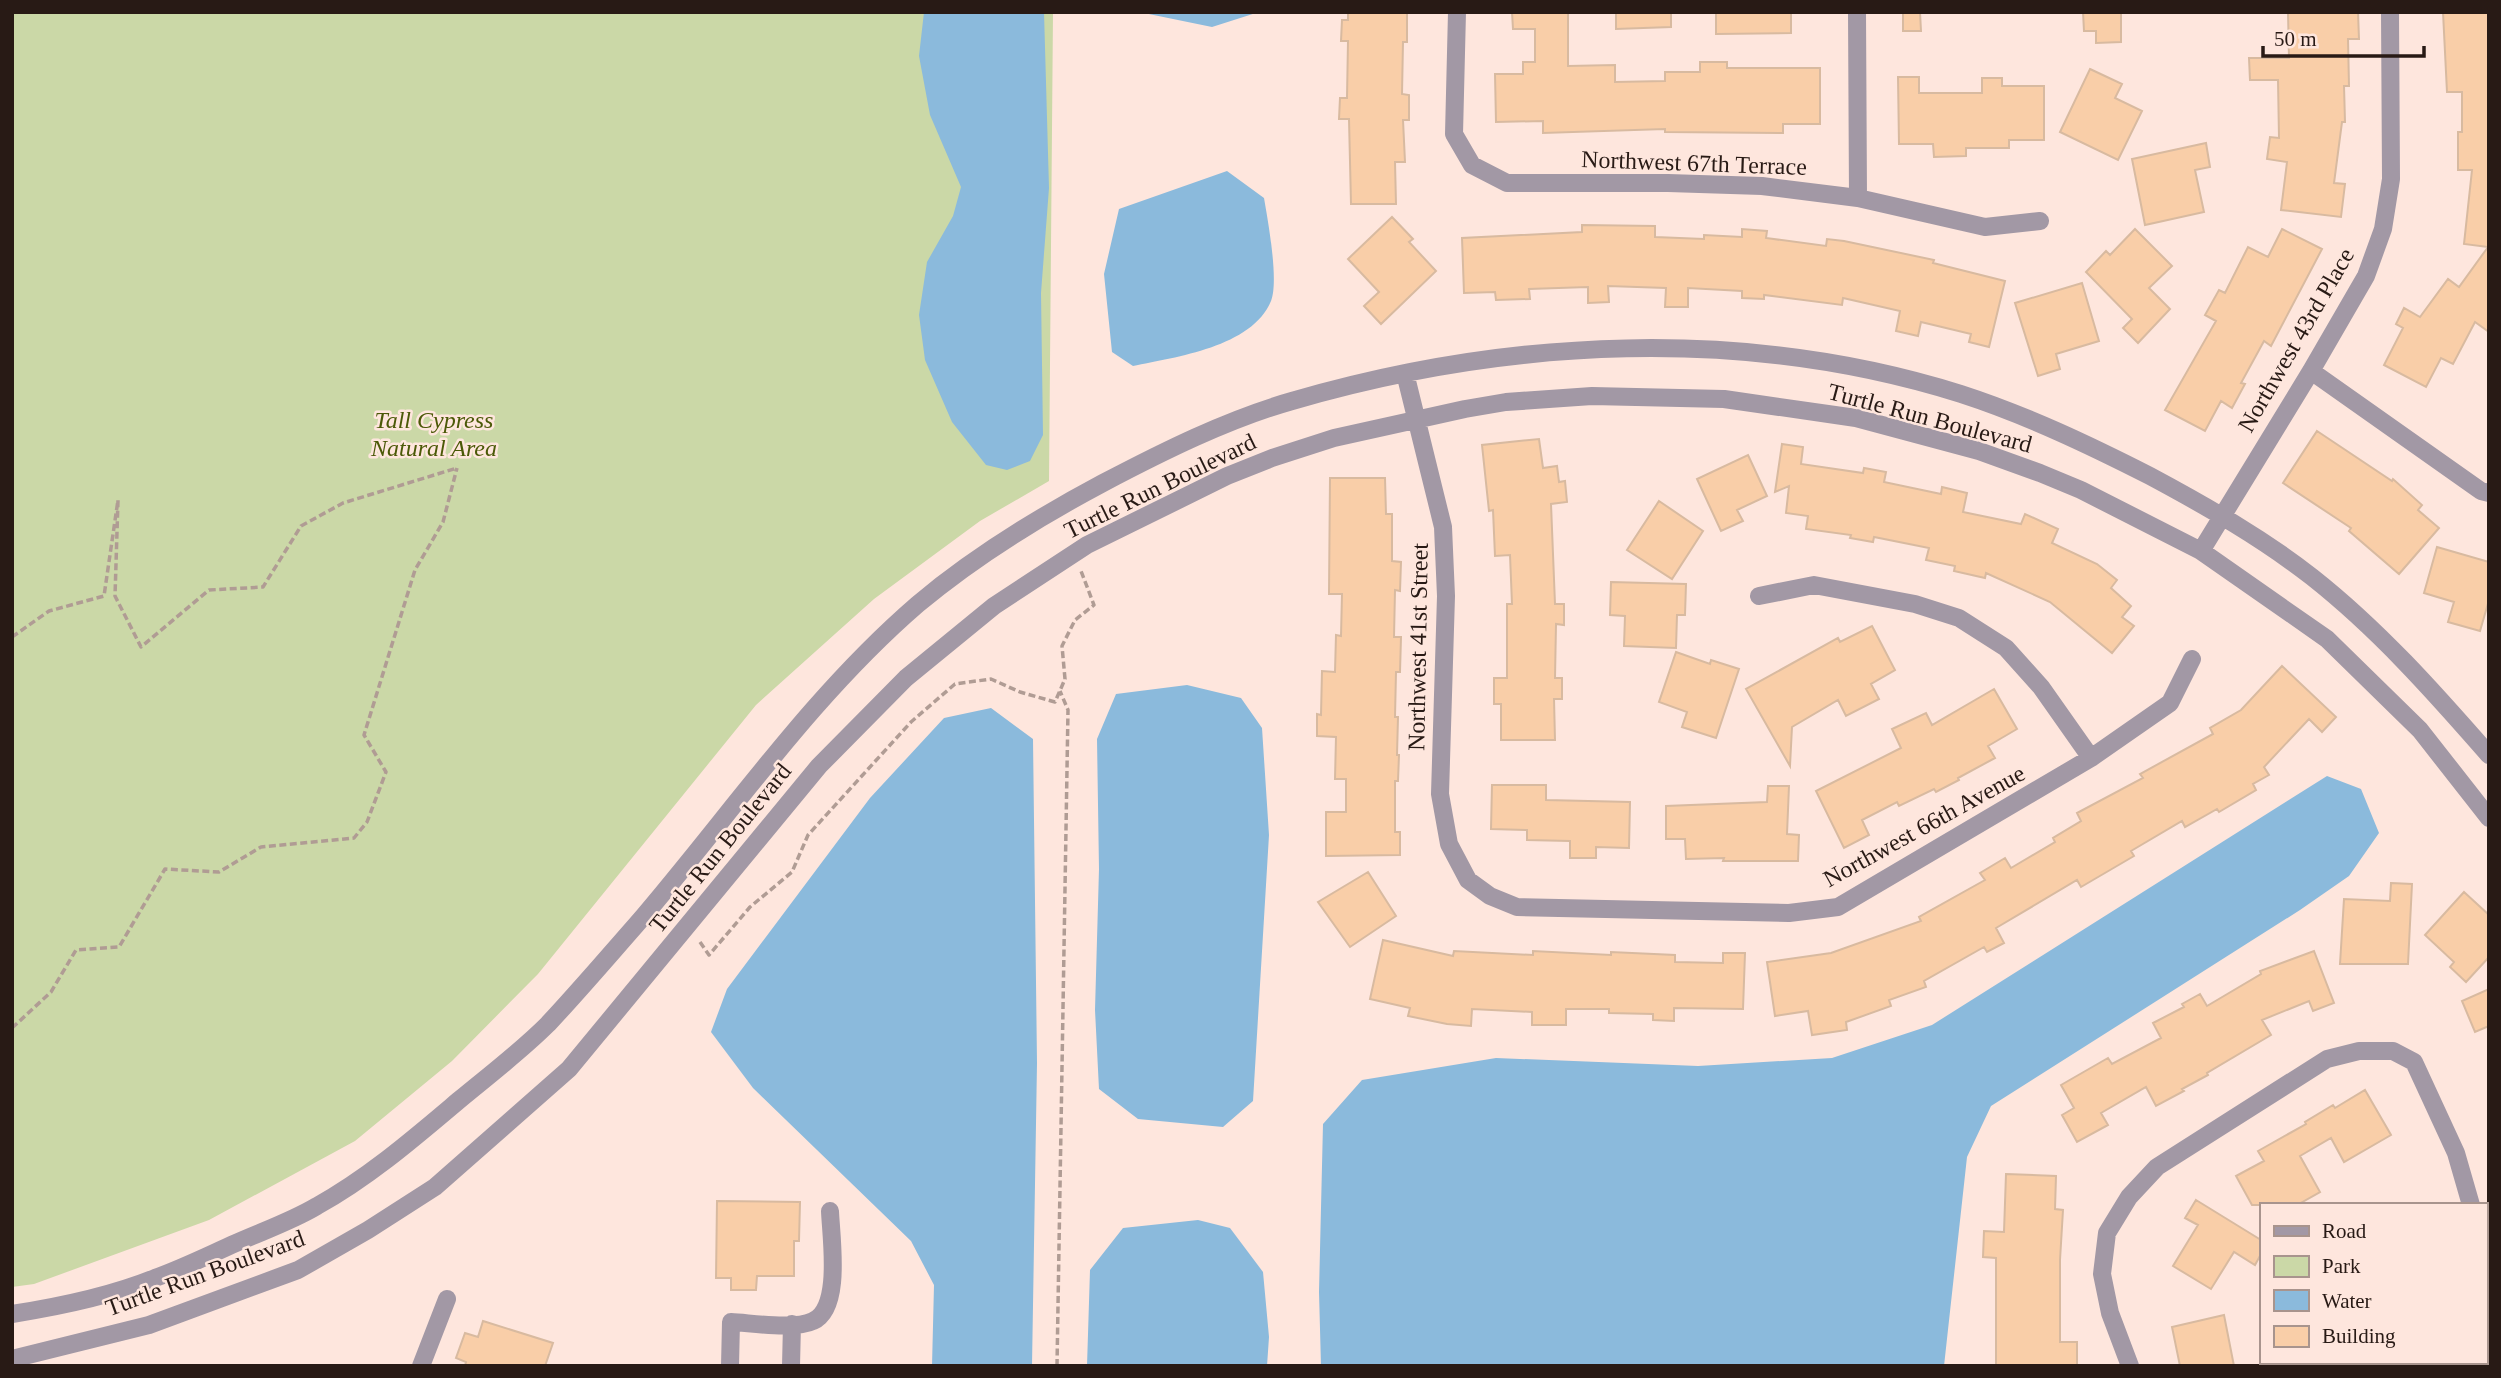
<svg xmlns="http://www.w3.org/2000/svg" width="2501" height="1378" font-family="Georgia,serif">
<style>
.green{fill:#cbd8a7}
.water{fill:#8bbadc}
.building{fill:#f9cea8;stroke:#d8baa0;stroke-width:2}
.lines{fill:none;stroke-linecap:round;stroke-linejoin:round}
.path{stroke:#b09c94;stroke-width:3.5;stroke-dasharray:7 3.5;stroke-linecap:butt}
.minor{stroke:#a298a5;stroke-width:18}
.labels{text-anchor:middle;stroke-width:5;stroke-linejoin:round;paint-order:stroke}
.street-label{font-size:24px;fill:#281a15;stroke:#fee6dd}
.park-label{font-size:24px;font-style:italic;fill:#4b5907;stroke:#fee6dd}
</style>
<rect width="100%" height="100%" fill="#fee6dd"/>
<path class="green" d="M12,12H1053L1049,481L980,521L874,599L756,705L538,974L452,1061L355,1141L209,1220L34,1284L12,1287Z"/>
<path class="water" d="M924,12H1044L1049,188L1041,293L1043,435L1030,461L1007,470L986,465L952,422L925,360L919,315L927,262L953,216L961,187L930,115L919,56Z
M1139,12H1259L1212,27Z
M1227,171L1264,198C1268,221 1279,281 1271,301C1252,347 1176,357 1133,366L1112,352L1104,274L1119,209Z
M1187,685L1241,698L1262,728L1269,835L1253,1101L1223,1127L1138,1119L1099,1089L1095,1010L1099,869L1097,739L1116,694Z
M991,708L1033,739L1037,1063L1032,1366H932L934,1285L911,1241L753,1088L711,1032L727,989L870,798L944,718Z
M2327,776L2361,789L2379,833L2349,876L2300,910L1991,1106L1967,1157L1944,1366H1321L1319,1292L1323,1124L1362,1080L1496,1058L1698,1066L1832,1058L1932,1025Z
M1198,1220L1230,1228L1263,1272L1269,1337L1267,1366H1087L1090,1270L1123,1228Z"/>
<path class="building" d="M1348,12H1407V42H1403L1402,94L1409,95V120H1403L1405,162H1395L1396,204H1351L1349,119H1339L1340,98H1347L1348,41H1341L1342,20H1348Z
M1512,12H1568V66L1615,65V82L1665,81V72H1700V62H1727V68H1820V124H1783V133L1665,132V129L1543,133V121L1496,122L1495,74H1523V62H1535V29H1513Z
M1616,12H1671V27L1616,29Z
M1716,12H1791V33L1716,34Z
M1903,12H1920L1921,31H1903Z
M2083,12H2121V42L2096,43V31H2084Z
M2288,12H2358L2359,39H2348L2349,86H2344L2345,122H2342L2334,183L2345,184L2341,217L2281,210L2287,162L2267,159L2270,137L2279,138L2278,80H2250L2249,58H2289Z
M2443,12H2489V332L2475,322L2453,364L2441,358L2426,387L2384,365L2403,328L2396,324L2404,308L2420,317L2448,279L2459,287L2488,247L2464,244L2472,170H2458V132H2462V92H2447Z
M2090,69L2122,84L2115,98L2142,111L2118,160L2060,132Z
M1898,77H1919V93H1982V78H2002V86H2044V140H2009V148H1966V156L1934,157L1933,144H1899Z
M2206,143L2210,167L2195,170L2204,212L2145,225L2132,159Z
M1392,217L1413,239L1409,242L1436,271L1381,324L1364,306L1379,292L1348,259Z
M1582,225L1655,226V237L1704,239V235L1742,237V229L1767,231L1766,238L1826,246L1827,239L1844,241L1934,260L1933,263L2005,281L1989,347L1969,342L1971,334L1921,322L1918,336L1896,331L1900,311L1843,298L1842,305L1764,295V299L1742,298V291L1688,288V307H1665L1666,288L1608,286L1609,302L1588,303V287L1529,289L1530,299L1496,300L1495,292L1464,293L1462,238L1582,232Z
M2135,229L2172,266L2149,288L2170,309L2138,343L2123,328L2132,319L2086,272L2106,251L2110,255Z
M2282,229L2322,249L2271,346L2264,341L2241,383L2245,384L2232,408L2221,401L2205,431L2165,410L2216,321L2205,315L2219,290L2225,293L2248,247L2268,257Z
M2082,283L2099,341L2056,354L2060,369L2038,376L2015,303Z
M2317,431L2392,481L2393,479L2422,505L2418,510L2439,528L2399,574L2349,531L2351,528L2283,483Z
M1539,439L1543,468L1557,466L1559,482L1565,481L1567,502L1551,504L1555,604H1564V625L1556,624L1555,678H1562V699H1554L1555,740H1501V704H1494V678H1507V604H1512L1510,555L1495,556L1493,510L1489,511L1482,445Z
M1782,444L1803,447L1801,464L1863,473L1864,468L1886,472L1884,482L1941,494L1942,487L1967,493L1963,512L2021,524L2025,514L2058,529L2052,543L2097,564L2117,580L2111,588L2131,606L2122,617L2134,626L2112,653L2050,602L1986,573L1985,578L1954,571L1955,566L1926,560L1929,548L1874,537L1873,542L1850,538L1851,535L1806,529L1808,516L1786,513L1789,486L1775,492Z
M1748,455L1767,496L1737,510L1743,521L1721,531L1697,479Z
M1330,478H1385L1386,514H1392V561L1401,562L1400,591L1395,590L1394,637H1401L1400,672H1396L1395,717H1398L1397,755H1399L1398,781H1395V832H1400V855L1326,856V812H1346V779H1335L1336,737L1317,736V714L1321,715L1322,671L1335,672L1336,635L1341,636L1342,594H1329Z
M1659,501L1703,531L1672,579L1627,550Z
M2437,547L2489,562V600L2480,631L2448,622L2454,602L2424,593Z
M1611,582L1686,584L1685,615H1677L1676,648L1624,646L1625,616L1610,615Z
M1872,626L1895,670L1871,684L1879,699L1846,716L1838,700L1792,727L1790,766L1746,689L1838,638L1840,642Z
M1676,652L1710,664L1711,660L1739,669L1716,738L1682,727L1687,712L1659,702Z
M2282,666L2336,717L2322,732L2309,719L2264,767L2269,775L2253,784L2256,790L2219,812L2217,809L2185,827L2182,821L2131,851L2134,856L2081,887L2077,880L1996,928L2004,943L1987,952L1984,947L1924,981L1926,987L1889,1000L1891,1006L1846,1022L1847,1030L1812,1035L1808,1011L1775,1016L1767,962L1831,953L1921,921L1919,917L1985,880L1980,873L2005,858L2011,868L2055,842L2053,838L2081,821L2077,813L2143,778L2140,774L2213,734L2210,728L2241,710Z
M1994,689L2017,729L1988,746L1995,758L1958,778L1959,780L1936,792L1934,789L1899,806L1897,802L1862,820L1869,835L1844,848L1816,791L1901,748L1892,729L1926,713L1932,725Z
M1492,785H1546V800L1630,802L1629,848L1596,847V858H1570V841L1527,840V830L1491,829Z
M1768,786H1789L1787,834L1799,835L1798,861H1723L1724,858L1686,859L1685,839H1666V806L1767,802Z
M1368,872L1396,916L1350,947L1318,902Z
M2391,883L2412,884L2408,964H2340L2344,899L2390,901Z
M2464,892L2489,915V957L2466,982L2450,967L2454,962L2425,935Z
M1383,940L1453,956L1454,951L1533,955V951L1611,955V952L1675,955V962L1723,963V953H1745L1743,1009L1674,1008V1021L1653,1020V1014L1609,1013V1009H1566V1025H1532V1012L1472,1009L1471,1026L1447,1024L1408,1016L1410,1008L1370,999Z
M2314,951L2334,1003L2313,1011L2309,1001L2262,1020L2271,1035L2207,1073L2208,1075L2182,1089L2184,1091L2156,1106L2146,1087L2101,1113L2108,1125L2077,1142L2062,1115L2074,1108L2061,1085L2108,1058L2112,1064L2161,1038L2153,1023L2184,1007L2182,1004L2200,994L2207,1006L2261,974L2260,971Z
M2489,989V1026L2475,1032L2462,1001Z
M2365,1090L2391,1135L2344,1162L2331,1138L2300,1156L2320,1192L2297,1205H2252L2236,1176L2264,1161L2258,1151L2306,1124L2305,1122L2333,1105L2335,1108Z
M2006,1174L2056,1176L2055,1209L2063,1210L2060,1260V1342H2077V1366H1996V1258L1983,1257L1984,1231L2004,1232Z
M2196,1200L2261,1240V1254L2255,1265L2234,1252L2211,1289L2173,1266L2198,1225L2185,1218Z
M717,1201L800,1202L799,1241H794V1276H757L756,1290H731V1278H716Z
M2224,1315L2234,1366H2180L2172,1327Z
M483,1321L553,1343L545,1366H465L466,1362L456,1358L465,1333L478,1337Z"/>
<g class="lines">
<path class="path" d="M12,637L49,611L104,596L118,500L115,596L141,647L209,590L263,587L301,526L343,503L457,468
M700,942L709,955L750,907L792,872L808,835L911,722L955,684L991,679L1020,692L1055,702L1065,679L1062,646L1075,620L1094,605L1081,571
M12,1028L51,992L76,950L119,947L165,869L219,872L261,847L354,838L367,822L386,772L364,735L415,570L443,522L457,468
M1057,1366L1068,710L1060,691"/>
<path class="minor" d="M1457,12L1454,134L1472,165L1507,183H1668L1762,186L1858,198L1985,227L2040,221
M1857,12L1858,198
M2311,371L2481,491L2489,493
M1405,373L1443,527L1446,596L1440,794L1449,844L1468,880L1490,896L1517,907L1789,913L1838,907L2091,758L2170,703L2192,659
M2201,551L2311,371L2366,276L2383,229L2391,179L2390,12
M1759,596L1814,585L1915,604L1959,618L2006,648L2041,687L2091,758
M2485,1294L2489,1333
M12,1314C57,1307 113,1295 155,1278C183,1268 209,1255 236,1243C263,1231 292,1221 317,1206C369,1177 413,1139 458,1101C488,1076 520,1052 548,1024C578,992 607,958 636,925C729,817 810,697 918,604C974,557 1039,517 1103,483C1162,452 1228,419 1292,401C1508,338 1745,326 1961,394C2026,415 2089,445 2150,476C2206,506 2262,538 2312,577C2378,629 2434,692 2489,755
M2485,1345H2489
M12,1359L149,1325L298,1270L368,1230L435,1187L569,1069L819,766L906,678L994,606L1087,545L1227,476L1272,458L1334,438L1465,409L1506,402L1592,396L1724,399L1856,418L1979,451L2040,473L2081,490L2201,551L2327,639L2420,730L2489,818
M421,1366L447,1299
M730,1366L731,1322C752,1323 795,1330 813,1321C842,1308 831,1238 830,1211
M791,1366L792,1324
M2130,1366L2110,1313L2102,1274L2107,1233L2129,1197L2157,1167L2327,1059L2359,1051H2393L2414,1062L2456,1153L2471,1205"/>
</g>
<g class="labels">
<g class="street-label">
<text transform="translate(1694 163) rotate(2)" y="8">Northwest 67th Terrace</text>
<text transform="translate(2296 340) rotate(-60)" y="8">Northwest 43rd Place</text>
<text transform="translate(1930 418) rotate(15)" y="8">Turtle Run Boulevard</text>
<text transform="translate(1160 486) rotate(-26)" y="8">Turtle Run Boulevard</text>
<text transform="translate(1418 647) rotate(-89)" y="8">Northwest 41st Street</text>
<text transform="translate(1924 826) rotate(-29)" y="8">Northwest 66th Avenue</text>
<text transform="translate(720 848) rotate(-51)" y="8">Turtle Run Boulevard</text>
<text transform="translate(205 1273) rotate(-20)" y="8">Turtle Run Boulevard</text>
</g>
<g class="park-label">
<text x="434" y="428">Tall Cypress<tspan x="434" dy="28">Natural Area</tspan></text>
</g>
</g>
<rect width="2501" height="1378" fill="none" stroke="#281a15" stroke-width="28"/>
<rect x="2260" y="1203" width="228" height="161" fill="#fee6dd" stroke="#a8948d" stroke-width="2"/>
<rect x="2274" y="1226" width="35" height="10" fill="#a298a5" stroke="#a8948d" stroke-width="2"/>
<text x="2322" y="1238" font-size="21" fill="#281a15">Road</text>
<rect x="2274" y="1256" width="35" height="21" fill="#cbd8a7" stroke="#a8948d" stroke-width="2"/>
<text x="2322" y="1273" font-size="21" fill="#281a15">Park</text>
<rect x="2274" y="1290" width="35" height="21" fill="#8bbadc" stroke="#a8948d" stroke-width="2"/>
<text x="2322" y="1308" font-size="21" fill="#281a15">Water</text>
<rect x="2274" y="1326" width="35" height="21" fill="#f9cea8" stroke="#a8948d" stroke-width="2"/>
<text x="2322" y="1343" font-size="21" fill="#281a15">Building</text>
<path d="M2263 46v10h161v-10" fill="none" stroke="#281a15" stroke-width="3.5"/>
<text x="2274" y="46" font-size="21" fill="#281a15" stroke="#fee6dd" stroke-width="5" paint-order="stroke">50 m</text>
</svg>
